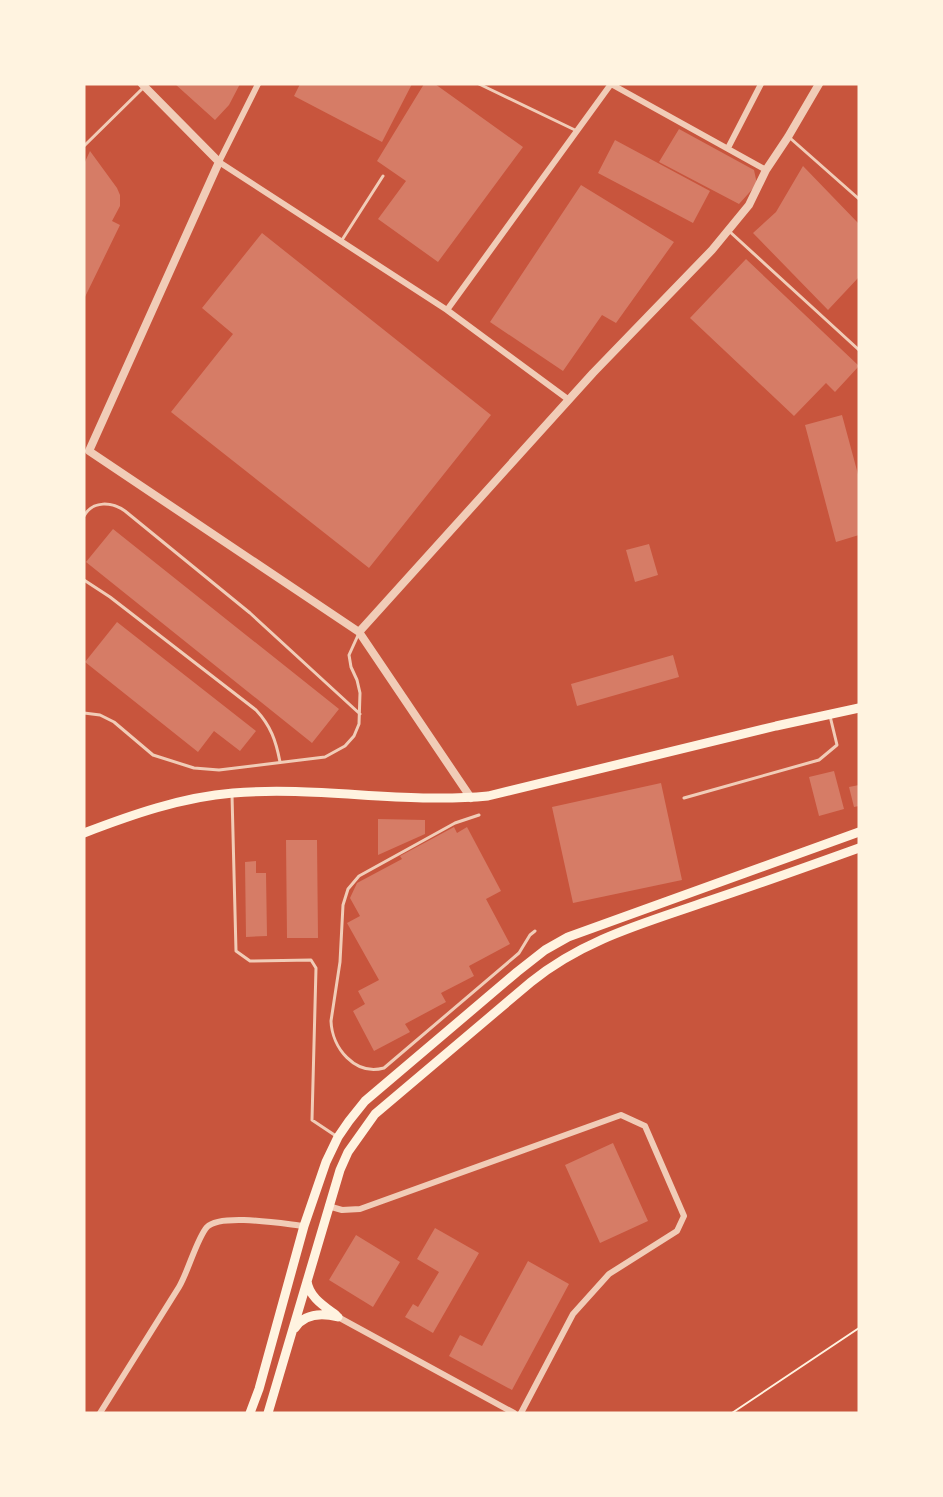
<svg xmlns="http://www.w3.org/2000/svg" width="943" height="1497" font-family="'Work Sans',sans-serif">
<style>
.building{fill:#d67c66}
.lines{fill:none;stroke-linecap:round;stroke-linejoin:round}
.path{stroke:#fff3e0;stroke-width:2}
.service{stroke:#f1ccb7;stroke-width:3}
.minor{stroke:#f1ccb7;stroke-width:6}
.tertiary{stroke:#f1ccb7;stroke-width:8}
.primary{stroke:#fff3e0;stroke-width:9}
</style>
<rect width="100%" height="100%" fill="#c8553d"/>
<path class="building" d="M175,84H240L229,105L215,120Z
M300,84H412L382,142L294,96Z
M424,84H435L523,147L438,262L378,219L406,181L377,161Z
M679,129L754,170L757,184L739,204L659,162Z
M615,140L710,191L693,223L598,173Z
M90,151L117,188L120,195V206L112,221L120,225L84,299V164Z
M803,166L859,224V277L828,310L753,233L776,212Z
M581,185L674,242L616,323L602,315L563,371L490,322Z
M262,233L491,415L369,568L171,412L233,334L202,308Z
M746,259L859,366L835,392L826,383L794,416L690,318Z
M842,415L859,478V535L836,542L805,425Z
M113,529L339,709L312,743L86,562Z
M649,544L658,575L635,582L626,550Z
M117,622L256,731L240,751L214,731L198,752L85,662Z
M673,655L679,677L577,706L571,684Z
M834,771L844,809L819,816L809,777Z
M661,783L682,880L573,903L552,807Z
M859,785V806L854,807L849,787Z
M378,819L425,820V834L378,855Z
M454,827L457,833L467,827L501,891L486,899L510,944L469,966L474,976L441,993L446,1002L405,1024L410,1032L374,1051L353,1011L365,1004L358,991L379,980L347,923L360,916L350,898L357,883L402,859L400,856Z
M286,840H317L318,938H287Z
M256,861V873H266L267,936L246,937L245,862Z
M613,1143L648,1221L600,1243L565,1165Z
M435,1228L479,1253L433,1333L405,1317L413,1304L418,1307L439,1272L417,1259Z
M356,1235L400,1262L373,1307L329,1280Z
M528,1261L569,1284L512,1390L449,1356L460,1335L482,1346Z"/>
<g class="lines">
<path class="path" d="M732,1413L859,1328"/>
<path class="service" d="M479,84L577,131
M790,138L859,199
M84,146L143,88
M729,231L859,350
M342,240L383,176
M84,516C93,500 112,502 125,511L250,613L360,714
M84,580L110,597L256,710C271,726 276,741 280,762
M84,713L100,715L114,722L153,755L194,768L219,770L325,757L345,746L354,736L359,724L360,693L357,680L351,667L349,655L359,633
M232,795L236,951L250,961L311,960L316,968L312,1120L336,1136
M684,798L819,760L837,745L830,716
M479,815L455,823L359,876L348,889L343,905L340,962L331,1021C332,1048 355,1076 384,1068L519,953L530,935L535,931"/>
<path class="minor" d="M258,84L219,162L447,310L569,400
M728,148L761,84
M447,310L611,84L766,170
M328,1206L342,1210L360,1209L621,1115L645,1126L684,1216L677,1231L609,1274L573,1314L521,1413
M338,1317L514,1413
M100,1413L179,1287C188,1272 197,1238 207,1227C221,1213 284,1224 304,1226"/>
<path class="tertiary" d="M142,84L219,162L89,451L359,632L471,798
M359,632L593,373L712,250L749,205L766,170L788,137L819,84"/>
<path class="primary" d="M84,833C131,815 182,797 233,793C318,786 403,804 488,796L776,726L859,708
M307,1281C309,1297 324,1306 336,1315
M295,1328C305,1313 322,1313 338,1317
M250,1413L259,1389L304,1226L326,1162L338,1137L349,1121L365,1101L517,972L545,950L568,937L859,832
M268,1413L340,1170L348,1152L375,1114L531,982C584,939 645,923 708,901C759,884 809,866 859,848"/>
</g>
<rect width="943" height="1497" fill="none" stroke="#fff3e0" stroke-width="171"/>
</svg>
